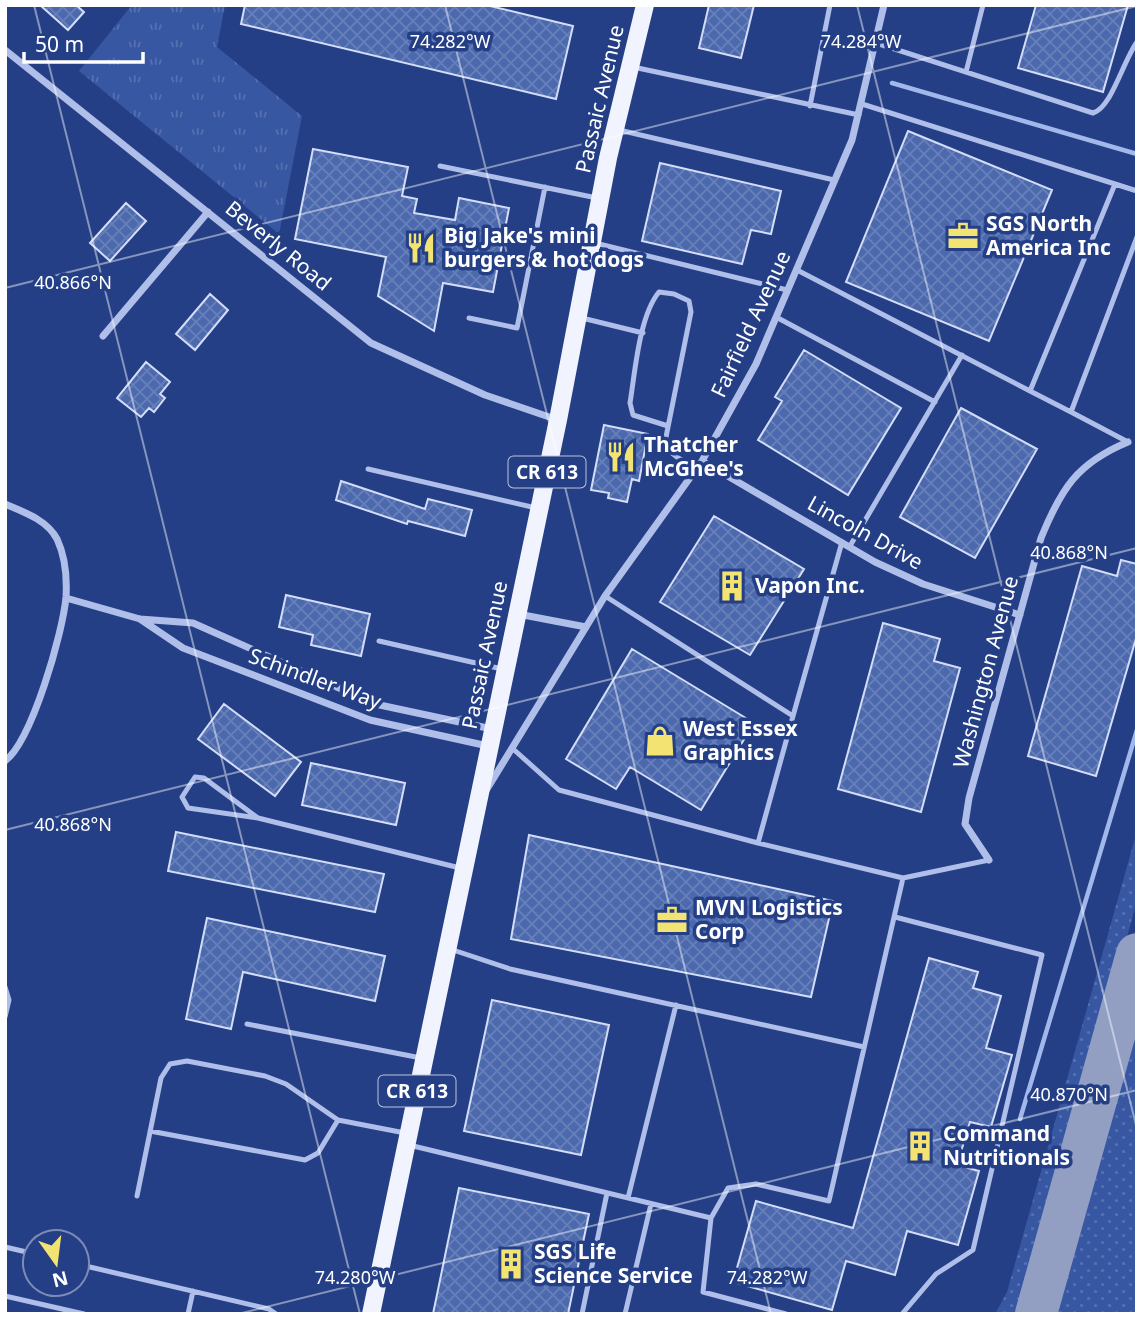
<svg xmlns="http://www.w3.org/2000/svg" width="1142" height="1319" font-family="'Noto Sans',sans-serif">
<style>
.grass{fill:url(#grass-dots)}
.park{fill:url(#park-tufts)}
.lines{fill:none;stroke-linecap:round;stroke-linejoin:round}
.stream{stroke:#a3b8ea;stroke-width:4.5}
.taxiway{stroke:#929fc2;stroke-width:42}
.building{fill:url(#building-cross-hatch);stroke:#d3ddf7;stroke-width:2}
.lane{stroke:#afbfe9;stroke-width:5}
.street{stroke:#afbfe9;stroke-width:7}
.primary{stroke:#f1f4fe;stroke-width:18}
.ticks{fill:none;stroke:#fff;stroke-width:2;stroke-opacity:0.45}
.labels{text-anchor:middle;stroke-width:7;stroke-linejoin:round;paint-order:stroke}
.shield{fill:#243f86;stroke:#bdc5db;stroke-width:2}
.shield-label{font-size:19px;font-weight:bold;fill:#fff}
.street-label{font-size:21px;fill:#fff;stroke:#243f86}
.poi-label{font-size:21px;font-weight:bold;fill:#fff;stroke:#243f86;text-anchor:start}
.ticks-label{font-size:18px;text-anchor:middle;fill:#fff;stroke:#243f86;stroke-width:7;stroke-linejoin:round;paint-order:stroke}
</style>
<defs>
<pattern id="grass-dots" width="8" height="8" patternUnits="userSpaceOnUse" patternTransform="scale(1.75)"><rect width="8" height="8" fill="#3857a3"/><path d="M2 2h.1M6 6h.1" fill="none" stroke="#5670b1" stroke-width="1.8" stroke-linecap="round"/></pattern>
<pattern id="park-tufts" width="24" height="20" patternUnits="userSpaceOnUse" patternTransform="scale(1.75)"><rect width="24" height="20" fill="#3857a3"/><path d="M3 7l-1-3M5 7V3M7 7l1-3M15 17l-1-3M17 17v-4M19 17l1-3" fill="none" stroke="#5670b1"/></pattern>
<pattern id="building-cross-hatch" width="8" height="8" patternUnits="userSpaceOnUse" patternTransform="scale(1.75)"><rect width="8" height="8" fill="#4c69ae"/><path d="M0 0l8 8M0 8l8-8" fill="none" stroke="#6780ba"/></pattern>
</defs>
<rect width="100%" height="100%" fill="#243f86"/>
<path class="grass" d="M1137,831V901L1022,1314H995L1007,1292Z
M1137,1008V1314H1051Z"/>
<path class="park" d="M132,5H225L217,47L302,116L279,234L79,71Z"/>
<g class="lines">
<path class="stream" d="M892,83L1137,154
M1020,1119L1137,730"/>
<path class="taxiway" d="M1036,1314L1137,954"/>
</g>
<path class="building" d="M40,5H76L84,12L68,30Z
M245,5H486L573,26L556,99L241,24Z
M709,5H754L741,58L699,48Z
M1036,5H1128L1103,92L1018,68Z
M908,131L1052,190L989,341L846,282Z
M313,149L408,167L402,196L417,199L414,213L455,220L459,198L509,208L493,292L443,283L434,331L378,296L386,257L295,239Z
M660,163L781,191L771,234L751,230L742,264L642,241Z
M126,203L146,221L110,261L90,243Z
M210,294L228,310L195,350L176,334Z
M804,350L901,408L848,495L758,440L782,401L775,397Z
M146,362L170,382L160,394L165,398L154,412L149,408L141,417L117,398Z
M961,408L1037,449L975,558L900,517Z
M604,425L648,434L639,481L632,479L627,502L608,498L609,493L591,490Z
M341,481L425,509L428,499L472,510L465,536L408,521L407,524L336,500Z
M714,516L804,569L750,655L660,602Z
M1121,560L1137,564V635L1096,776L1028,756L1082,566L1117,576Z
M286,595L370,614L361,656L311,645L313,635L279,627Z
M883,623L940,639L934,661L960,668L921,812L838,789Z
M632,649L754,723L701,810L630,767L616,789L566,759Z
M224,704L301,762L275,796L198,739Z
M311,763L405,783L396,825L302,805Z
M176,832L384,874L375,912L168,871Z
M529,835L833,901L811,997L511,939Z
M207,918L385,956L375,1001L243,972L231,1029L186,1019Z
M929,958L978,972L973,988L1001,996L986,1048L1012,1055L991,1127L970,1122L957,1165L979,1171L958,1245L907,1231L895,1275L846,1261L832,1310L733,1282L756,1201L853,1228Z
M492,1000L609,1025L581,1155L464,1131Z
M459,1188L589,1214L568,1314H433Z"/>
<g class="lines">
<path class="lane" d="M876,43L1093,113C1112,107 1123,61 1137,42
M633,67L859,115
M966,72L983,5
M862,104L1115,184
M810,106L830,5
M619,130L834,180
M440,166L597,198
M595,243L787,290
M797,270L1030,391L1115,184L1137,191
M776,317L935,402
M469,318L517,328L545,187
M582,318L643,333
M1030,391L1071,412
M668,426L633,415L630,403C635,373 639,316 659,292L674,294L689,301L691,312L665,442C670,457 684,461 698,467
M1128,442L1071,412L1137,237
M368,469L536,508
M850,546L962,355
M605,596L793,716L842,542
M379,641L502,669
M258,818L188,808L182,797L195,777L204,778L258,818L460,868
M758,843L793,716
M903,878L989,860
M895,917L1042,955L973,1250L936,1274L902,1314
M450,949L510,969L864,1047
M5,987L9,1000L5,1017
M247,1024L421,1058
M150,1131L305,1160L318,1153L338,1120
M409,1145L711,1218L728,1188L756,1184L829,1201L903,878L758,843L559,790L512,748
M137,1196L161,1078L170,1064L187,1061L265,1076L286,1084L338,1120L405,1133
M628,1198L676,1005
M711,1218L703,1292L786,1314
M5,1247L35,1254
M77,1264L269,1309L276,1314
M5,1296L84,1314
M188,1314L193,1291
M582,1314L607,1193
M625,1314L651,1204"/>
<path class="street" d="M5,50L371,343L485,395L558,420
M103,336L208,212
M702,461L875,562L923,584L1020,615
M5,504C24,512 47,520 57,539C65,556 67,579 66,597C63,632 32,741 5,761
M66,598L140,619L193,623L375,704L492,729
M518,614L586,627
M140,619L183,648L370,720L488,746
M487,789L605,596L702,461L756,364L852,140L884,5
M989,860L965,824L969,798L1041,538C1061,489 1077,463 1128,442"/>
<path class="primary" d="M371,1314L558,420L608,158L645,5"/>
</g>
<path class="ticks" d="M34,5L360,1314M445,5L771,1314M857,5L1137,1129M5,288L1137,6M5,830L1137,548M238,1314L1137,1090"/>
<defs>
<g id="office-bare" transform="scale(2.415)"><path d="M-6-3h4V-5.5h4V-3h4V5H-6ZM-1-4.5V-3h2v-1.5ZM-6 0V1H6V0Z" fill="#f3e372" stroke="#243f86" stroke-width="2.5" paint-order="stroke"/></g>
<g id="restaurant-bare" transform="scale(2.415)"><path d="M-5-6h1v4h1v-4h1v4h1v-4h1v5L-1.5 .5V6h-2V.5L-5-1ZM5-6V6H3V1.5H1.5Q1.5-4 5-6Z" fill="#f3e372" stroke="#243f86" stroke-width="2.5" paint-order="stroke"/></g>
<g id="building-bare" transform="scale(2.415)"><path d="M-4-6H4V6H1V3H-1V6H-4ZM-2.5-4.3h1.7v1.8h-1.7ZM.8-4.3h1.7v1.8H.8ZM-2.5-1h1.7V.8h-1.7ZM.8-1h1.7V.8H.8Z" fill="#f3e372" stroke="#243f86" stroke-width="2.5" paint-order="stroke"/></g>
<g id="shop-bare" transform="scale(2.415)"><path d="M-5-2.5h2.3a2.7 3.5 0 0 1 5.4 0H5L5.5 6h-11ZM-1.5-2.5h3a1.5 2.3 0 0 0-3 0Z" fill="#f3e372" stroke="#243f86" stroke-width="2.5" paint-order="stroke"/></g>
</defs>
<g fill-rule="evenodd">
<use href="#office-bare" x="963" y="236"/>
<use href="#restaurant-bare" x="421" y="248"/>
<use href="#restaurant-bare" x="621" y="457"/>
<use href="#building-bare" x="732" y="586"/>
<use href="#shop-bare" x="660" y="741"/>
<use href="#office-bare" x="672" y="920"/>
<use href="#building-bare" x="920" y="1146"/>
<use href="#building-bare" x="511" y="1264"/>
</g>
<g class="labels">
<g class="shield">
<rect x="508.5" y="456.5" width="77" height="31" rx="5"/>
<rect x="378.5" y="1075.5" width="77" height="31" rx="5"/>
</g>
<g class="shield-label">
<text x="547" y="479">CR 613</text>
<text x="417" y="1098">CR 613</text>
</g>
<g class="street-label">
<text transform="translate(600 99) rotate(-77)" y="7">Passaic Avenue</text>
<text transform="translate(278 246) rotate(39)" y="7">Beverly Road</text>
<text transform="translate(751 324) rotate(-65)" y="7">Fairfield Avenue</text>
<text transform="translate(865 533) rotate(29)" y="7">Lincoln Drive</text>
<text transform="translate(485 655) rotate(-78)" y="7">Passaic Avenue</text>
<text transform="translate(986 672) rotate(-75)" y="7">Washington Avenue</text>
<text transform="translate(315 679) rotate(20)" y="7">Schindler Way</text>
</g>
<g class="poi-label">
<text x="986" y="231">SGS North<tspan x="986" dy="24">America Inc</tspan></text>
<text x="444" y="243">Big Jake's mini<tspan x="444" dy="24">burgers &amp; hot dogs</tspan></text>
<text x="644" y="452">Thatcher<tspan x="644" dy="24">McGhee's</tspan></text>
<text x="755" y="593">Vapon Inc.</text>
<text x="683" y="736">West Essex<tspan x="683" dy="24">Graphics</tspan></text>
<text x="695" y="915">MVN Logistics<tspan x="695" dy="24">Corp</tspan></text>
<text x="943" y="1141">Command<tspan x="943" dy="24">Nutritionals</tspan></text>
<text x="534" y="1259">SGS Life<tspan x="534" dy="24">Science Service</tspan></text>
</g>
</g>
<g class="ticks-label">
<text x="450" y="48">74.282°W</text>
<text x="861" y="48">74.284°W</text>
<text x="73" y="289">40.866°N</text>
<text x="1069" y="559">40.868°N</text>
<text x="73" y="831">40.868°N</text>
<text x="1069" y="1101">40.870°N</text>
<text x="355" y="1284">74.280°W</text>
<text x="767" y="1284">74.282°W</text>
</g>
<rect width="1142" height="1319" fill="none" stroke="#ffffff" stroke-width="14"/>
<g transform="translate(56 1263) rotate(166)"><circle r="33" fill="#243f86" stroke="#7c8cb6" stroke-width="2"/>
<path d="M0-5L12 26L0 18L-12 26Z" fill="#f3e372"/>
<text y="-10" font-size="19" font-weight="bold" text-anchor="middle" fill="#ffffff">N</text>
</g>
<path d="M24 52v10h119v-10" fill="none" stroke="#ffffff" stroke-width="3.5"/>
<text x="35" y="52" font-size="21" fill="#ffffff" stroke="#243f86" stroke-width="5" paint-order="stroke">50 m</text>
</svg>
